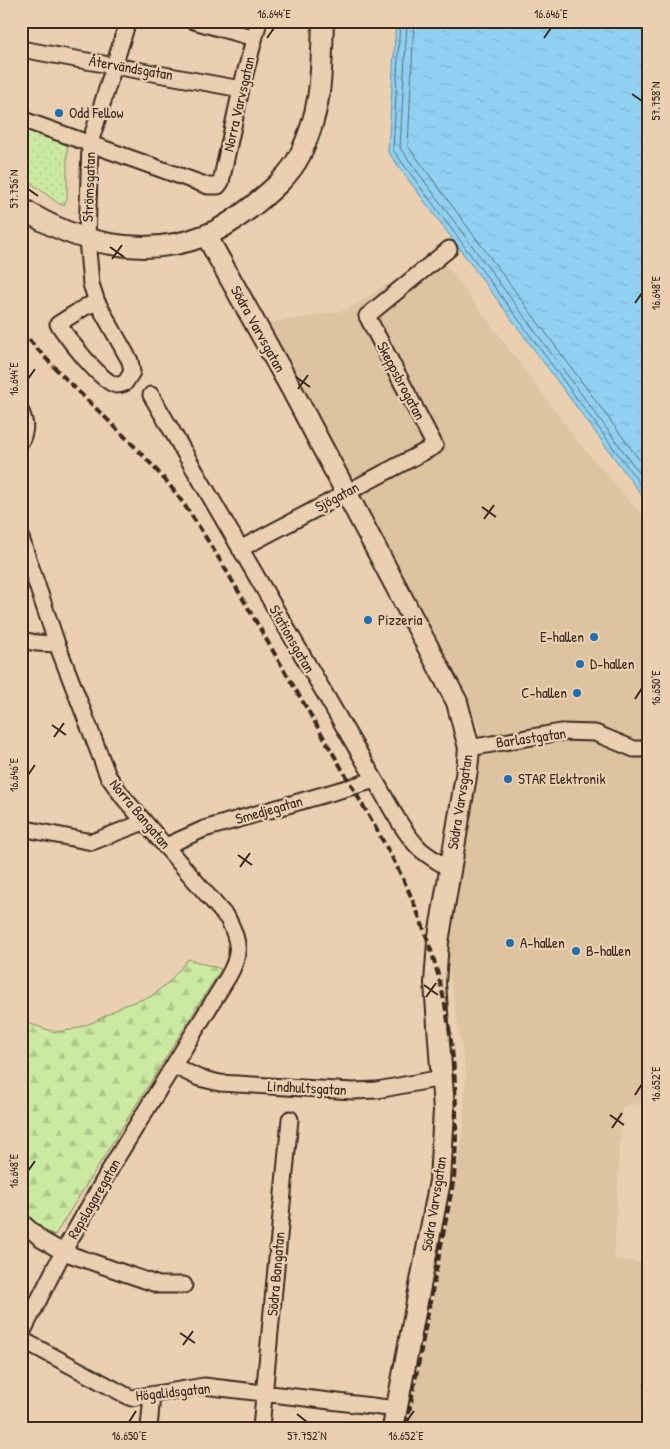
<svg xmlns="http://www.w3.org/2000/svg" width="670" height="1449" font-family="'Patrick Hand',sans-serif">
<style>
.built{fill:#dec3a0}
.forest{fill:url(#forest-firs);stroke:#838a60}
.park{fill:url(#park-dots);stroke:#838a60}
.water{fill:url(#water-ripples);stroke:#6e8e9d}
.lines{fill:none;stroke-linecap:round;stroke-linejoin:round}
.shore{stroke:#5d6d73;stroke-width:1}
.street-casing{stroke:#3b2a1e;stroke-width:19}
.secondary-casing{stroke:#3b2a1e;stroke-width:24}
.street{stroke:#ead0b1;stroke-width:15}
.secondary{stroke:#ead0b1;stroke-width:20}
.rail{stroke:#3b2a1e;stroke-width:4;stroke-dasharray:8 4;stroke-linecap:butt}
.ticks{fill:none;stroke:#3b2a1e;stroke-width:2}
.poi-dot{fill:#1f6fb2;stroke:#ead0b1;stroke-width:2}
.labels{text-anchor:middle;stroke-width:4.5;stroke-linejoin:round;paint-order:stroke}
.street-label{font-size:15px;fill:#3b2a1e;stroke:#ead0b1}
.poi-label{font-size:15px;fill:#3b2a1e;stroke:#ead0b1;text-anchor:start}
.neatline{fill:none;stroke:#3b2a1e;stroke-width:2}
.ticks-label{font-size:12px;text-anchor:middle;fill:#3b2a1e}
</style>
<defs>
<pattern id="forest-firs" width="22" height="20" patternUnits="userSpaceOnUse" patternTransform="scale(1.25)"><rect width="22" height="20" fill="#cbe9a1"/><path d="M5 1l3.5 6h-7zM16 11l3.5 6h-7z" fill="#afc88a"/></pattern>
<pattern id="park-dots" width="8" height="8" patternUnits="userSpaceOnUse" patternTransform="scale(1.25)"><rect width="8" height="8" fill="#cbe9a1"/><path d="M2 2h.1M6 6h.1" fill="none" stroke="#afc88a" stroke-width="1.8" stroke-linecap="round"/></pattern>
<pattern id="water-ripples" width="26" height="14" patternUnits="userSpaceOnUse" patternTransform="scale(1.25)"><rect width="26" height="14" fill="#90d1f2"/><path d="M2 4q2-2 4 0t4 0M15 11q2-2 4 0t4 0" fill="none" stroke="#7db4cf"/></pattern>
</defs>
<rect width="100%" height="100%" fill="#ead0b1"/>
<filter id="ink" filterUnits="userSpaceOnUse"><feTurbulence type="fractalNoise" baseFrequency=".02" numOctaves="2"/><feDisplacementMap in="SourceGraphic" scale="10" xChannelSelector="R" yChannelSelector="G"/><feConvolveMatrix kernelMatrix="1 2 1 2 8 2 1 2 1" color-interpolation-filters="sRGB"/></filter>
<g filter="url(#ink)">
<path class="built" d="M435,250L580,444L649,523V1101L622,1107L614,1259L649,1264V1409H642L640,1428H405L431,1308L454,1190L463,1131L466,1074L445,946L480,727L263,324L347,310L413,268Z"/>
<path class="forest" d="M188,959L221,969L55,1235L41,1229L21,1211V1021L55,1032L71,1030L94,1022L125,1005L150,997L169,982Z"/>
<path class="park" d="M21,126L67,142V199L64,205L59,204L21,175Z"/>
<path class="water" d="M396,21H649V505L388,152Z
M644,1384H649V1428H642Z"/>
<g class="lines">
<path class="shore" d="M400,21L393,150L649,496
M407,21L400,148L649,486
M414,21L408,146L649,473"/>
<g class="street-casing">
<path id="street" d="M194,21L254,38
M21,49L241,89
M21,119L208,186H218L221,182L241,89L259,21
M97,302L85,307L58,324C67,337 102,384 117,385C120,385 122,384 125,383L132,372L130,361L97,302L91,284L87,239L90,143L128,21
M151,395L375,780C388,802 402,831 420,849C429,857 440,863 450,869
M21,412C26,423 26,430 21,441
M21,538L57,644L108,776L123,797L228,919C240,942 241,955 228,977L116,1159L63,1252L21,1335
M240,549L435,446L367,316L449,249
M21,640L37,643L57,644
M469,748L561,732L595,733L634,749H649
M21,828L92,842L144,822
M166,846L204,829L375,780
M174,1066L199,1078L220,1083L353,1091L377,1090L442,1078
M21,1221L42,1240L63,1252L159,1285H184
M21,1339L131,1398L204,1386L397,1409
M149,1428L152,1395
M261,1428L290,1119"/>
</g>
<g class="secondary-casing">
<path id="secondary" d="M21,208C75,243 144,260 206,235C223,229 240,216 254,205C271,191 290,175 300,155C323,107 321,72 323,21
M206,235L291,388L457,702L469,748L467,770L438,942L435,983L444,1110L440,1181L393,1428"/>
</g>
<use href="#street" class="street"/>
<use href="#secondary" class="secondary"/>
<path class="rail" d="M21,330C67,386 125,431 171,487C187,507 201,530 215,552C240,593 263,634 287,675C315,722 342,769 369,816C384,843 400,870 412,899C451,990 461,1080 454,1178L406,1428"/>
</g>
</g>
<path class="ticks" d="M267,38L274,28M544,38L551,28M632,94L642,101M28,189L38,196M110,247L124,257M112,259L122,245M635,303L642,293M296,377L310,387M28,379L35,369M298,389L308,375M482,507L496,517M484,519L494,505M635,699L642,688M52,725L66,735M54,737L64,723M28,775L35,765M238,855L252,865M240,867L250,853M424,985L438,995M426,997L436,983M635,1095L642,1084M610,1115L624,1125M612,1128L622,1113M28,1171L35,1161M180,1333L195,1343M183,1345L193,1331M297,1414L307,1422M129,1422L136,1411M406,1422L414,1411"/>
<g class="poi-dot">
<circle cx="59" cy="113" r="5"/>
<circle cx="368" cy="620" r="5"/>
<circle cx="594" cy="637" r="5"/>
<circle cx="580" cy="664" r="5"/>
<circle cx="577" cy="693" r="5"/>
<circle cx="508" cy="779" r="5"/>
<circle cx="510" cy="943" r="5"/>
<circle cx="576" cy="951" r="5"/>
</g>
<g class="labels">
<g class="street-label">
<text transform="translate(131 68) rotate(10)" y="5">Återvändsgatan</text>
<text transform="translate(239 104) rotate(-77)" y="5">Norra Varvsgatan</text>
<text transform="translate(89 187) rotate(-88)" y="5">Strömsgatan</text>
<text transform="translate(258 329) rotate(61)" y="5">Södra Varvsgatan</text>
<text transform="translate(401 381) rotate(62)" y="5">Skeppsbrogatan</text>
<text transform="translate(337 497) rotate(-28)" y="5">Sjögatan</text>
<text transform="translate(292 639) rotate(60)" y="5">Stationsgatan</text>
<text transform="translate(531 738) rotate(-8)" y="5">Barlastgatan</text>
<text transform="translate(460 802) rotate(-81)" y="5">Södra Varvsgatan</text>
<text transform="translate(269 810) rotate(-16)" y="5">Smedjegatan</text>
<text transform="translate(140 814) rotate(50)" y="5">Norra Bangatan</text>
<text transform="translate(307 1088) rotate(3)" y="5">Lindhultsgatan</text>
<text transform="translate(94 1199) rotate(-60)" y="5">Repslagaregatan</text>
<text transform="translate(434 1204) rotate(-81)" y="5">Södra Varvsgatan</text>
<text transform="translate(276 1274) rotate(-85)" y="5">Södra Bangatan</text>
<text transform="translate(173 1392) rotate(-6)" y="5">Högalidsgatan</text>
</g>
<g class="poi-label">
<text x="69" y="118">Odd Fellow</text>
<text x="378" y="625">Pizzeria</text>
<text x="584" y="642" text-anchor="end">E-hallen</text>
<text x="590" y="669">D-hallen</text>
<text x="567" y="698" text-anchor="end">C-hallen</text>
<text x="518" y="784">STAR Elektronik</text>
<text x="520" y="948">A-hallen</text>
<text x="586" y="956">B-hallen</text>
</g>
</g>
<rect width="670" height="1449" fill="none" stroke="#ead0b1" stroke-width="55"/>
<rect x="28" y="28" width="614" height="1394" class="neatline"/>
<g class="ticks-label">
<text x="274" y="18">16.644°E</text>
<text x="551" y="18">16.646°E</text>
<text transform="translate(656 101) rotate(-90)" y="4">57.758°N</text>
<text transform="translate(14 189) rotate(-90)" y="4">57.756°N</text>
<text transform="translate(656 293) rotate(-90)" y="4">16.648°E</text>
<text transform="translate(14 379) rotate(-90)" y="4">16.644°E</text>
<text transform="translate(656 688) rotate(-90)" y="4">16.650°E</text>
<text transform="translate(14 775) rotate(-90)" y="4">16.646°E</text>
<text transform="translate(656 1084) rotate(-90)" y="4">16.652°E</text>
<text transform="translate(14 1171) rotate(-90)" y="4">16.648°E</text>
<text x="129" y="1440">16.650°E</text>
<text x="307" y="1440">57.752°N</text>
<text x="406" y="1440">16.652°E</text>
</g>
</svg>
